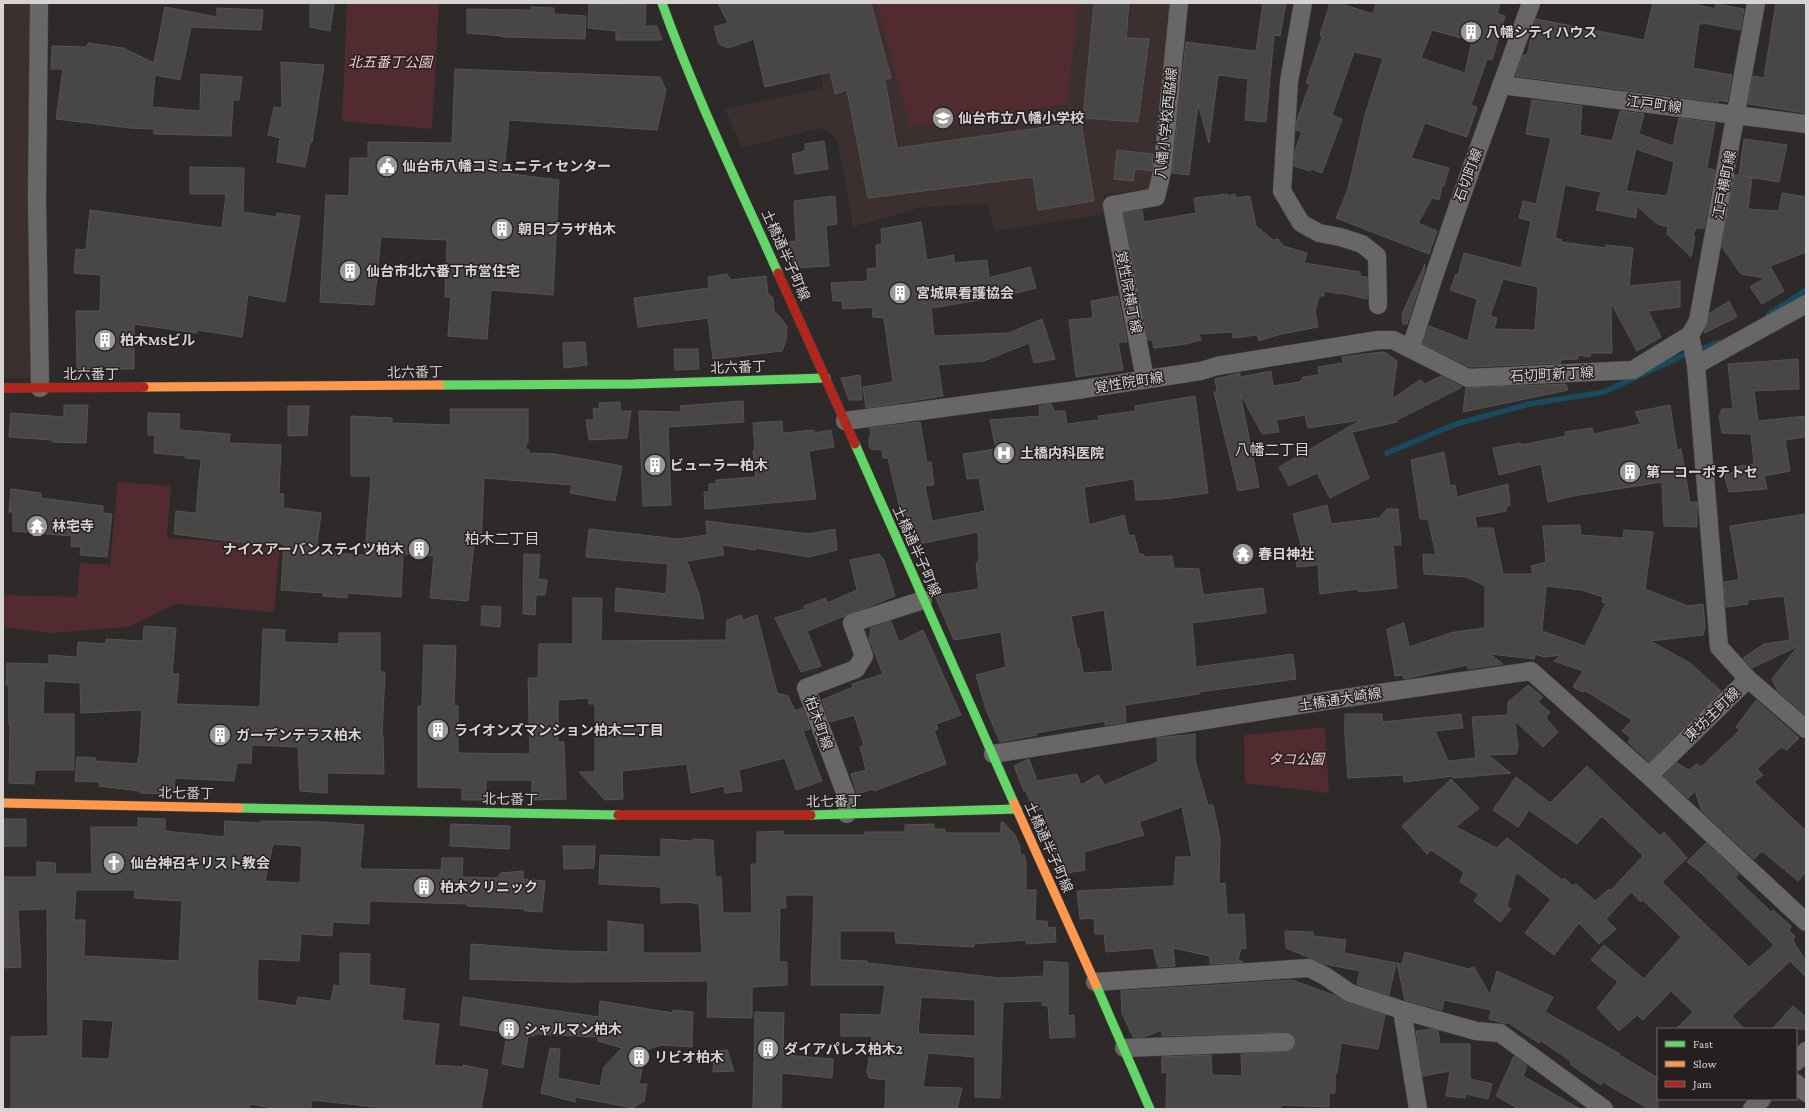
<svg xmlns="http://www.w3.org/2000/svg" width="1809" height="1112" font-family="'Crimson Pro','Noto Sans JP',serif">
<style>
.built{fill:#3b2f30}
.green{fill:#512b2f}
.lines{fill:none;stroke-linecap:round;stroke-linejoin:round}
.stream{stroke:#184b5f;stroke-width:5.5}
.building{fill:#494646;stroke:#575353;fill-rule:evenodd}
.street-casing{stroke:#484545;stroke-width:19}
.fast-casing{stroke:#484545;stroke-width:10}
.slow-casing{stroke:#484545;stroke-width:10}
.jam-casing{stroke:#484545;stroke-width:10}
.street{stroke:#696666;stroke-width:18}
.fast{stroke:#63d668;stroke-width:9}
.slow{stroke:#ff974d;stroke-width:9}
.jam{stroke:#b3261e;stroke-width:9}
.labels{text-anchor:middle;stroke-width:3;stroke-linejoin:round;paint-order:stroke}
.poi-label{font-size:14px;font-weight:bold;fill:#d7d3d3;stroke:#251f1f;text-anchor:start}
.park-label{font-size:14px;font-style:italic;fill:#f5cccf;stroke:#251f1f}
.street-label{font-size:14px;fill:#d7d3d3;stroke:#251f1f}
.neighbourhood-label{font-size:15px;fill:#dbd3d3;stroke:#251f1f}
</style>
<rect width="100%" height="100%" fill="#2e2a2a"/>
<path class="built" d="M3,3H29L30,378H3Z
M807,3H1172L1149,189L1103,195L1106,214L995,231L987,204L923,207L853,227L838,142L832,134L820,128L742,148L725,109L823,88Z"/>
<path class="green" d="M347,3H439L432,129L342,121Z
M876,3H1079L1067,104L910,127Z
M118,482L171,486L167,538L280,546L274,612L175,604L129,627L51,633L3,627V595L77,597L80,563L110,565Z
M1325,727L1329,793L1245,783L1244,735Z"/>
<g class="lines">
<path class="stream" d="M1768,315L1806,290
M1387,453L1456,424L1529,404L1604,392L1682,356L1720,342"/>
</g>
<path class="building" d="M310,3L334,4L330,31L310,27Z
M718,3H871L891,78L885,80L897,148L1081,122L1094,201L1038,210L1033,177L868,198L847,90L835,94L830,72L765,87L754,39L728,48L719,44L714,27L728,23Z
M1094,3H1129L1126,38L1149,39L1138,122L1083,118Z
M1263,3H1286L1280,36L1274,35L1266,122L1245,120L1248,79L1218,75L1209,143L1198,104L1189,175L1172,173L1186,42L1256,51Z
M1330,3H1338L1373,14L1376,3H1500L1497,14L1505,16L1492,60L1487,59L1471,105L1477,107L1467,137L1425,123L1411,158L1449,168L1444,186H1442L1439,200L1432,198L1418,223L1437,231L1429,254L1336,218L1348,189L1365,115L1383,58L1354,52L1332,115L1342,119L1322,173L1312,169L1310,171L1294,166L1295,151L1302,132L1296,130L1297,120L1310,84L1306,83L1322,36L1320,35ZM1432,30L1472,41L1465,73L1421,58Z
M1653,3H1690L1715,9L1716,4L1744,9L1740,30L1703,23V24H1699L1693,68L1732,75L1727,102L1719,100L1718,102L1516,76L1523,55H1527L1536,19L1644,40Z
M1776,3H1806V113L1748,104L1753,76L1764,78Z
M589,4L646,5L645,26H657L662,40H616V31L588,28Z
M165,7L217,17V8L263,10L261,30L191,27L180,80L155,75L152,107L200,111L201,74L242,77L239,100H233L231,136L154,134V129L130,128L56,119L63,69H51L52,46L87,47L88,43L123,48L154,63Z
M531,7L554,8V14L586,16L585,39L503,37V36L467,33V9L531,10Z
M281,62L324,65L312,142H310L305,167L277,162L280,138L268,135L274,107L282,108Z
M455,69L660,77L666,90L657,130L509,120L504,173L559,180L553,295L491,290L487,339L448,336L451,297H445L447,240L381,237L374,305L320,302L326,195L349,196L350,158H368V142L452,143Z
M1532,100L1582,106L1580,135L1612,141L1620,111L1644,114L1639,134L1673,146L1679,118L1715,123L1707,168L1715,170L1704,228H1696L1693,235L1695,237L1691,257L1667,234L1668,227L1657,224L1637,206L1636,218L1596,210L1601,192L1565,185L1555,238L1562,240L1561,242L1606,248V245L1633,248L1629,286L1680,281V307L1648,311L1661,337L1637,351L1611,303L1612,353H1591L1590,357L1577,355L1578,359L1560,360L1561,363L1470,367L1423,344L1429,326L1468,341L1477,299L1450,290L1456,274L1458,275L1464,253L1521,268L1531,221L1519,218L1523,201L1536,204L1551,138L1526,134ZM1636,149L1674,162L1667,196L1626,191ZM1503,279L1538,287L1535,330L1494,329L1497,318L1490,316Z
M1744,139L1787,145L1779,182L1742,176L1752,178L1748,209L1779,211L1782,193L1806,197V252L1770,266L1784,291L1762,304L1750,287L1765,278L1741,274L1722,247L1735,175H1739Z
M824,141L828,169L795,174L792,154L805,151V144Z
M1117,150L1153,154L1152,171L1135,169L1133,181L1114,179Z
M190,167L244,168L243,212L276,217L277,213L300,216L285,302L248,295L242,337L197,330V333L134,324V369H77L76,311H100L101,275L74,273L76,249L86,250L90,210L222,228L226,194H190Z
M1227,194V196L1235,194L1236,198L1250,196L1256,226L1273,240L1278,239L1283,246L1307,253L1304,263L1360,272V276L1367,277V299L1341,293V294L1324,291V296H1319L1315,311L1318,327L1281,334L1259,341L1257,335L1233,338L1232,332L1199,334L1201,340L1186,344L1154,348L1152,340H1148L1124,213L1142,210L1144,222L1196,213L1194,198Z
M835,196L837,224L826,226L829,266L794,268L789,242L796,241L794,201Z
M921,222L927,260L954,255V263L987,260L989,278L1030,267L1036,288L987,300V299L931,308L934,336L1009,333L1042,319L1055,359L1034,363L1029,343L984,361L938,365L943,396L866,408L863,387L893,382L884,318L873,317L872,307L843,309L842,301H833L831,283L868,281L867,269L877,268L876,245L882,244L881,229Z
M1425,264L1424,272L1407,324H1403L1402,314Z
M727,274L731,280L766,276L768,294L773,298L774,311L782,319L787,327L786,340L782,351L713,359L708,318L638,327L634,298L709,288L708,277Z
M1118,296L1127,342H1118L1123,370L1076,377L1069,320L1093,318L1091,301Z
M1729,301L1737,317L1704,333L1710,313Z
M585,342L587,365L564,368L563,343Z
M674,349H698L699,369L675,370Z
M1382,352L1386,353L1397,361L1392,399L1420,380L1425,384L1441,376L1462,387L1397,420V422L1352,432L1369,478L1330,498L1317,473L1289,486L1279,467L1361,420L1308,428L1305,415L1276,420L1279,432L1262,434L1240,393L1259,487L1238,491L1214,392H1217L1215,379L1240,373V377L1271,371L1273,386L1300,382L1303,377L1319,375L1318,367L1343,363L1342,357Z
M1798,359L1799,389L1754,391L1758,421L1806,416V437L1785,440L1790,471L1764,476L1767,489L1729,492L1724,474L1736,472L1735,467L1754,464L1751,434L1722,433L1719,416L1722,409H1733L1728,364Z
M860,375L862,400H849L841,378Z
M1566,384L1568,390L1463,412L1466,388Z
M1195,396L1208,493L1164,499L1136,500L1134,479L1084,487L1089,525L1124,515L1129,536L1134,535L1139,554H1143L1145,557L1172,556L1174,568L1199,569L1203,595L1263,588L1266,613L1192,623L1196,667L1293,654L1296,679L1199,692V694L1125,705L1126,722L1105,725V721L1036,733L1037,735L1000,742L986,709L976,675L1006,667L1001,632L954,640L935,596L979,589L976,564L979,560L978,532L914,545L909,517L901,513L888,458H883L882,450L871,449L869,446V436H871L870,428L920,422L927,463L931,462L934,485L925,486L932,521L985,511L979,478L967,479L963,454L996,449L990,420L1040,416L1039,406L1051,404L1054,411H1065L1067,424L1099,420L1098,416L1136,411L1135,406ZM1104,610L1113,671L1083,673L1079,648H1077L1071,616Z
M743,401L744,422L668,427L671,505L643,506L639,411L681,412L680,406Z
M620,402V411H631L627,438L589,440L586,420H594L593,408L600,409L599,403Z
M64,405H88L86,443L52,442V440L9,437L11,413L64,417Z
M1670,405L1677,450L1681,449L1690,502H1697V527L1664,526L1662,482L1573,496L1548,502L1541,464L1499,475L1493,448L1520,443L1521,445L1566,436L1565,432L1592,428L1593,434L1641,424L1635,412Z
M288,406H309L307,435L288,436Z
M450,409H528V443H526V450H529V453L554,454L622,466L615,501L570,493L572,485L484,478L481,544L474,543L468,601L430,598L434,556L403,554L401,597L347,593V598L323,596V593L281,590L284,544L237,542L174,534L176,511L196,513L201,459L185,458L186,456L154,453L155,435H148V413L180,414L179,430L230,434L229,443L281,445L279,494H284L283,508L321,513L316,552L365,555L371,476H351V416L392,418V423L451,425Z
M782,421L783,433L814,430V433L831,430L834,447L809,451L816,499L705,509L704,492H709V484H716V480L756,477L753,450H755L753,423Z
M1444,452L1450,486L1455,485L1457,497L1508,484L1510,505L1506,507V511L1475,517L1477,528H1493L1503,574H1533L1531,566L1546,562L1543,526L1580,525L1581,535L1623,538L1624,530L1653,532L1645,589L1688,606L1703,604L1705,627L1703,635L1650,641L1690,663L1721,691L1649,762L1628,742L1631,738L1622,731L1632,720L1586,691L1582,692L1573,687L1583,671L1554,661L1561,655L1544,657L1535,654L1534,659L1490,654L1503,664L1468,669L1467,665L1404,679L1403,675L1395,676L1387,629L1404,623L1409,647L1454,632L1485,628V586L1467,577L1424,574L1423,554L1436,555L1428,519H1420L1411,460ZM1546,586L1582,590L1603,597L1602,602L1606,603L1585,646L1542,631Z
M11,489L41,493V498L103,506V513L112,514L107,557L80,555L81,547L71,546L72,536L13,531V512H9Z
M1327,505L1331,524L1379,518L1387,509H1398L1401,545H1393L1397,588L1359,592L1358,589L1320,594L1318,565L1297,567L1294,550L1302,549L1293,514Z
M1806,514V715L1778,691L1772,679L1798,646L1752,668L1743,658L1764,644L1790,640L1784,596L1748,600V604L1726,607L1724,582L1739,580L1730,526Z
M706,521L809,534L835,529L837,550L809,557L756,548L755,550L722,545L724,555L687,561L699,594L704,619L615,611L616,588L666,594L668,564L586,557L589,529L678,539L707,535Z
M524,554L540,555L538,579L547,580L545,595H536L535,615L523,614Z
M879,554L884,560L895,596L807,631L821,666L801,672L775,618L805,609L804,606L826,598L827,603L857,590L850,560Z
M573,598H602L601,641L726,640L727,620L741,615L743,620L757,615L777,693L788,696L795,711L802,708L810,729L803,731L822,781L796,790L785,758L739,770L742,791L725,793L724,786L691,793L687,764L622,771L623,799L605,800L579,772H595V704H589V698L558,700V742H564L566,799L532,800V780H486V800H462V788L418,787V706H422L424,645L456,646L454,706H458V753L530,754L528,678H538L539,644H573Z
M482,606L501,607L500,627L481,625Z
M891,621L899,642L923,630L961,715L936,724L938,729L934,730L946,764L874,791L873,789L857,794L851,774L866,770L860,747L864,745L854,715L830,722L822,700L853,687L852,684L883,674L869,639L871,628Z
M144,626L176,628L172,674H179L176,704L260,707L263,629L285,630L284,642L339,644V633H380V672H385L382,736H383L384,774L327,773V793L300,791L298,747L252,745L251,763H237L234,781L175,778L174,791H167V794L140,793V791L99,786L100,782L75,781L77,757L96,758L95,761L138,764V758L139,759L142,710L81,713L80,683L44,681L43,714H74V770H35L34,784L9,783L10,725H9V685H6L7,663L49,664V655L77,657L78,642L106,644V639L143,641Z
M1528,685L1543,697L1538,702L1550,712L1546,718L1558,732L1543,747L1515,721L1518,748L1516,754L1488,755L1511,773L1453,778L1454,776L1404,782L1403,775L1348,778L1345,736V714H1382V722L1461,714L1463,728L1435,731L1448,761L1476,758L1472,717L1508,715V702Z
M1756,700L1799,738L1787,750L1781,747L1757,769L1763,775L1754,782L1806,831V872L1798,881L1762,851L1754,859L1702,811L1695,791L1688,798L1664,776L1677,763L1689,770L1697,764L1701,767L1740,730L1736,727Z
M1195,734V760L1208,805H1213L1220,838L1219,884L1225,883L1227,915L1244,914L1246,949L1241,948L1238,960L1243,962L1210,964V956L1173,948L1175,966L1158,967L1153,948L1106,952L1104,934H1095L1094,918L1080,919L1077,891L1174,886L1176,857H1192L1182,807L1139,822L1144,835L1084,852L1085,870L1067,873L1059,866L1043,809L1034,811L1026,791H1024L1014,766L1029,759L1037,781L1077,774L1081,785L1098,775L1105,785L1158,762L1157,738Z
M1587,766L1660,836L1664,832L1687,858L1662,882L1749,967L1774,945L1700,872L1687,862L1706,843L1739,874L1735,877L1771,912L1773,910L1791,926L1789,931L1795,936L1793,941L1806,961V977L1790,961L1732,1016L1744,1029H1676L1693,1012L1671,991L1643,1020L1637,1015L1619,1031L1597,1008L1618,982L1591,960L1604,945L1644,979L1681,937L1643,900L1641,902L1631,892L1606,919L1616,929L1599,944L1579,923L1554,955L1525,933L1551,899L1516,872L1507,906L1511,909L1500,922L1474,901L1479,894L1460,882L1464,872L1431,850L1427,854L1402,826L1451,779L1479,808L1456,827L1497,848L1507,838L1562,880L1564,878L1573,886L1576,884L1595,901L1609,889L1610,891L1643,856L1602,816L1577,844L1529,810L1518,827L1493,810L1516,777L1550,803Z
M138,818L165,819V831L224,837L225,821L260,823V821L323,822L364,825L360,865L361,869L441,870L442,858H463L462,877L497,878L501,873L523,871V879L545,881L542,912L525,911V909L467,906V904L370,901L369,924L333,922L332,936L301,934L299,961L258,959L257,1000L296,1006L298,997L331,1001L334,985L340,986V953L370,954L369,985L405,989L402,1020L439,1024L434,1065L463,1067V1065L488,1070L481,1109H385V1108L312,1100L311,1109H279L250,1104V1109H11V1037L48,1036L47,909L18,910L21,967L3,968V877H37V862L55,863L56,874H92L91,827H138ZM273,844L302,846L300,883L265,881ZM76,890H135L134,898L182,901L179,961L84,956L85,920H74ZM82,1019L113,1021L109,1059L81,1058Z
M3,819H26V846H3Z
M1001,822H1003L1015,835L1020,847V854L1024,855L1026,860V890H1036L1035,921H1047L1048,928L1055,927L1056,942L1027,944L1025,940L974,944V947L896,943L895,931H840V960L867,961V963L1001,978L1044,976V961L1068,963V1016L1074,1015L1075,1037L1050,1038L1048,1006L1042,1005V1001L1003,1002L1000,1098L975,1097V1057L928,1053L923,1087L962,1088L957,1109H885L886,1080L869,1078L867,1072L872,1036H841V1014L881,1015L885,985H811L814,895H785L786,908H780L779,962H787V985L752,987V1018L707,1017L708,981L569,982L470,979L471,944L565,951L608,952V921L643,925V953H702L699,904L687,902L661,903V887L599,884L600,855L661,857V839L693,841V839L713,840L715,877H721L723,913H752L751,864H757V832L783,831V835H865V832H905V825L934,824V829H945V833H1001ZM921,997L975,1000V1036L918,1034Z
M451,824L510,826L509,849L450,846Z
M563,846H595L594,868L564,869Z
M1285,931L1313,932V936L1346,940L1344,953L1396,963L1389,995L1357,984L1360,971L1325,964L1286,948Z
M1405,952L1469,969L1474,967L1490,995L1497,971L1553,997L1545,1012L1620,1054L1619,1055L1658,1078V1109H1649L1603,1082L1601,1085L1571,1065V1061L1540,1040L1539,1043L1507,1022L1506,1024L1489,1019L1491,1010L1444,1000L1442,1010L1405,1000L1397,963L1402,964Z
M1292,980L1336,996L1347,1003L1385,1015L1378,1049L1341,1043L1337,1073H1335V1093H1329V1107L1281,1105L1280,1109H1166L1167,1072L1162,1073V1057L1211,1055L1212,1075L1242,1076L1241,1054L1291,1051L1295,1047V1037L1291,1033L1286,1032L1162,1036V1030L1144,1037H1133L1122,1013L1121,991Z
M463,997L599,1017L600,1001L673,1013V1010L693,1012L692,1047L661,1045L646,1050L639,1084H647L644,1101L633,1108L575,1097V1102L541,1093L550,1048L560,1049L558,1078L600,1086L604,1067L622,1048L598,1041V1037L534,1034V1036H528L523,1068L502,1064L507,1033L460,1025Z
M1793,1006L1806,1017V1029H1772Z
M755,1012L784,1013L783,1055L833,1059L832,1078L782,1073L781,1109H753Z
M1431,1029L1438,1031L1440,1044H1470V1079L1492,1084L1488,1099L1466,1094L1465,1098L1446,1096L1450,1071L1423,1076L1416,1031Z
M727,1050L734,1071L713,1072L714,1051Z
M1514,1056L1527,1066L1523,1076L1580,1109H1519L1496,1096Z"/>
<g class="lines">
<g class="street-casing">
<path id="street" d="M39,3L37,200L40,388
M1303,3L1289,82L1282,191L1301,223L1319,233L1340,237L1362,244L1377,256L1378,305
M1756,3L1698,321L1690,335L1696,365L1719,647L1748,679L1649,776L1806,922
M1501,85L1806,124
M1411,348C1447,231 1490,118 1531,3
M1696,365L1806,304
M1145,379L1112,205L1156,197L1162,172L1179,3
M845,421L1070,391L1201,371L1217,366L1378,340H1393L1468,378L1633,370L1690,335
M1748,679L1806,729
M993,754L1331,700L1531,671L1649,776
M847,814L846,795L806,688L856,669L864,656L852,623L923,600
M1095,982L1309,968L1325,976L1350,993L1402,1010L1476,1031L1500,1033L1604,1109
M1402,1010L1418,1109
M1124,1048L1286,1042
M1796,1062L1806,1051
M1796,1083L1806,1093
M1752,1109L1762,1099"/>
</g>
<g class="fast-casing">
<path id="fast" d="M662,3C695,95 738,184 778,273
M440,385L634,384L826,378
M855,444L1014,803
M239,808L618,815
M811,815L1017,809
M1096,985L1150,1109"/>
</g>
<g class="slow-casing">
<path id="slow" d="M144,387L440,385
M3,803L239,808
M1014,803L1096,985"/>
</g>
<g class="jam-casing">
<path id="jam" d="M778,273L855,444
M3,388L144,387
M618,815H811"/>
</g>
<use href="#street" class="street"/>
<use href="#fast" class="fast"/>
<use href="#slow" class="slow"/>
<use href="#jam" class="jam"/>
</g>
<defs>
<g id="building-disc" transform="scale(1.15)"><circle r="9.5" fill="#9c9898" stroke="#251f1f"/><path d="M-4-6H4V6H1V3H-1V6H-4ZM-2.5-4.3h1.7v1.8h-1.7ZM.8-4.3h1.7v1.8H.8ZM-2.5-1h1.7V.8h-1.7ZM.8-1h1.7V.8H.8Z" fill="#fff"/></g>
<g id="school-disc" transform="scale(1.15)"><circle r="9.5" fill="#9c9898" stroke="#251f1f"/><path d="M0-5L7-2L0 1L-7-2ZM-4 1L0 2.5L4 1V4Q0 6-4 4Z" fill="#fff"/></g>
<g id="civic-disc" transform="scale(1.15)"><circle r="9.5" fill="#9c9898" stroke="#251f1f"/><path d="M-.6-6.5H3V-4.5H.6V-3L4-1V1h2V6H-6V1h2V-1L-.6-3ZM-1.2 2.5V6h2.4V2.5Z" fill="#fff"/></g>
<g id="hospital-disc" transform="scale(1.15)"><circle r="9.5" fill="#9c9898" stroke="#251f1f"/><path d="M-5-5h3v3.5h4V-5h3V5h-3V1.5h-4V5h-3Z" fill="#fff"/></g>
<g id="temple-disc" transform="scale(1.15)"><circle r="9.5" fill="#9c9898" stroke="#251f1f"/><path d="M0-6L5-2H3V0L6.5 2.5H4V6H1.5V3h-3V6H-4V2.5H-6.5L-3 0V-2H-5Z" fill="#fff"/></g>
<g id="church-disc" transform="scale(1.15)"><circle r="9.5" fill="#9c9898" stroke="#251f1f"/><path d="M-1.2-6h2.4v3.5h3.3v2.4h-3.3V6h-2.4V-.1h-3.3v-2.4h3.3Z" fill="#fff"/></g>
</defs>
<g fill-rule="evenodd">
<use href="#building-disc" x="1471" y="32"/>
<use href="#school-disc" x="943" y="118"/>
<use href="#civic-disc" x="387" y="166"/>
<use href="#building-disc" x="502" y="229"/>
<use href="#building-disc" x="350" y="271"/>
<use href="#building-disc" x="900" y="293"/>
<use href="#building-disc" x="105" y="340"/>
<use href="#hospital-disc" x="1004" y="453"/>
<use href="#building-disc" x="655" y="465"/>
<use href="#building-disc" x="1630" y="472"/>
<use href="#temple-disc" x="37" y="526"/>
<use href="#building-disc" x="419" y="549"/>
<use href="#temple-disc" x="1243" y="554"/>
<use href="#building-disc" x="438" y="730"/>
<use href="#building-disc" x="220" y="735"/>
<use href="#church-disc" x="114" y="863"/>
<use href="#building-disc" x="424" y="887"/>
<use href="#building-disc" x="509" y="1029"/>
<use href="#building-disc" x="768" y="1049"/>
<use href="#building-disc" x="639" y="1057"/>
</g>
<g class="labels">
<g class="poi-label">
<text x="1486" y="37">八幡シティハウス</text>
<text x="958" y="123">仙台市立八幡小学校</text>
<text x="402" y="171">仙台市八幡コミュニティセンター</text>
<text x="518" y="234">朝日プラザ柏木</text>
<text x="366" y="276">仙台市北六番丁市営住宅</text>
<text x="916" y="298">宮城県看護協会</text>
<text x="120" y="345">柏木MSビル</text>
<text x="1020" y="458">土橋内科医院</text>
<text x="670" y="470">ビューラー柏木</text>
<text x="1646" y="477">第一コーポチトセ</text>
<text x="52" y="531">林宅寺</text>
<text x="404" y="554" text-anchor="end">ナイスアーバンステイツ柏木</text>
<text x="1258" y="559">春日神社</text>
<text x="454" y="735">ライオンズマンション柏木二丁目</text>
<text x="236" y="740">ガーデンテラス柏木</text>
<text x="130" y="868">仙台神召キリスト教会</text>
<text x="440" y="892">柏木クリニック</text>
<text x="524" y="1034">シャルマン柏木</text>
<text x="784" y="1054">ダイアパレス柏木2</text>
<text x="654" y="1062">リビオ柏木</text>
</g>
<g class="park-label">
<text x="390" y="67">北五番丁公園</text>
<text x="1296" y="764">タコ公園</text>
</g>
<g class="street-label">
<text transform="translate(1654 104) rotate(7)" y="5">江戸町線</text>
<text transform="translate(1166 123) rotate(-84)" y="5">八幡小学校西脇線</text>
<text transform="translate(1468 175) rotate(-70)" y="5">石切町線</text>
<text transform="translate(1724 185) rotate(-79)" y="5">江戸横町線</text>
<text transform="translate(786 255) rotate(66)" y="5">土橋通半子町線</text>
<text transform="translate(1129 292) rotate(79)" y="5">覚性院横丁線</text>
<text transform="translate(738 367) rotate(-2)" y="5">北六番丁</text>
<text transform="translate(415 372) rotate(-1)" y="5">北六番丁</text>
<text x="91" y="379">北六番丁</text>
<text transform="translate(1552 374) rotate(-3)" y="5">石切町新丁線</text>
<text transform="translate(1129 382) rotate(-9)" y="5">覚性院町線</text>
<text transform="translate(917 551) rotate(66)" y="5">土橋通半子町線</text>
<text transform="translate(1340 699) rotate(-9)" y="5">土橋通大崎線</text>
<text transform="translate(1712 714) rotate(-44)" y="5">東坊主町線</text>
<text transform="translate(819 723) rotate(70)" y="5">柏木町線</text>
<text transform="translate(186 793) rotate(1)" y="5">北七番丁</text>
<text transform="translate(510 799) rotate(1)" y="5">北七番丁</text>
<text transform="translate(834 801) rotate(-1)" y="5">北七番丁</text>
<text transform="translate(1049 847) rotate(66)" y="5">土橋通半子町線</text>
</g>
<g class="neighbourhood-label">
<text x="1272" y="455">八幡二丁目</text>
<text x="502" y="544">柏木二丁目</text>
</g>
</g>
<rect width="1809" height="1112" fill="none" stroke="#d7d3d3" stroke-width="8"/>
<rect x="1657" y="1028" width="140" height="72" fill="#251f1f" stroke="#6c6767"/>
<rect x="1665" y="1041" width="20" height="6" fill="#63d668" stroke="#6c6767"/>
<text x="1693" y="1048" font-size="12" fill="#d7d3d3">Fast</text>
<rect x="1665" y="1061" width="20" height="6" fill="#ff974d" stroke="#6c6767"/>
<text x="1693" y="1068" font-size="12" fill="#d7d3d3">Slow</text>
<rect x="1665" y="1081" width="20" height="6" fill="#b3261e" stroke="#6c6767"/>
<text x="1693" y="1088" font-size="12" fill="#d7d3d3">Jam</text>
</svg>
